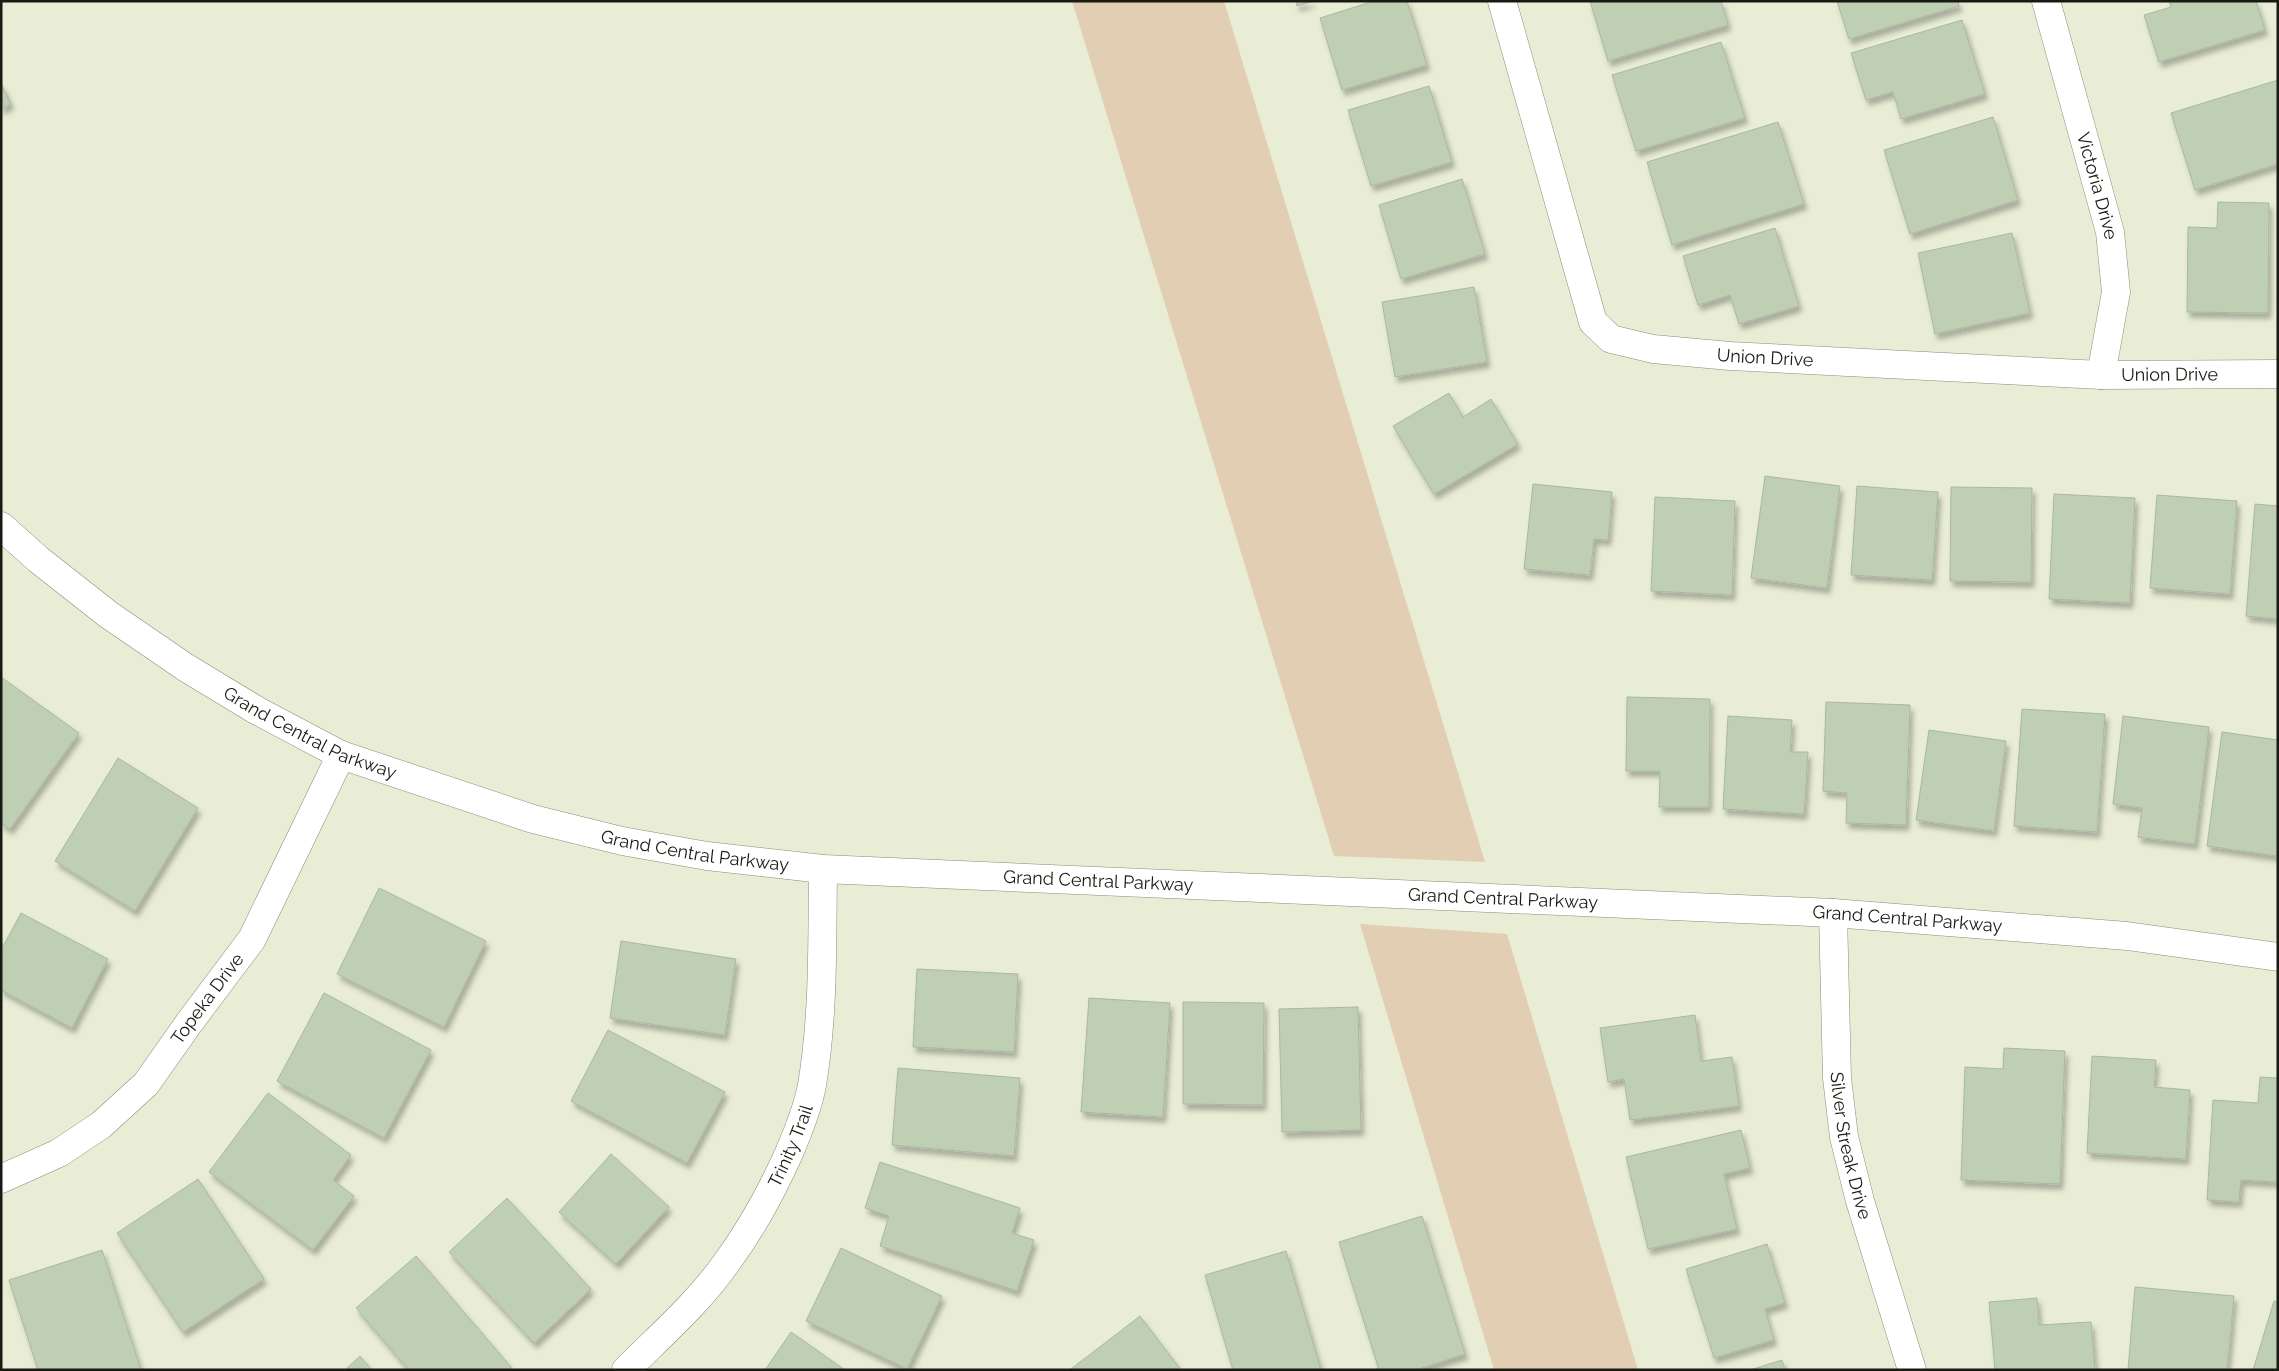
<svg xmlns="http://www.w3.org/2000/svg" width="2279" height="1371" font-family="Raleway,sans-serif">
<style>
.green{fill:#e1ceb3}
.building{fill:#becfb3;stroke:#aab7a3;filter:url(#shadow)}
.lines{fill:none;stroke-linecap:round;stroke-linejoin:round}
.street-casing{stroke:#898d77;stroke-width:29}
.secondary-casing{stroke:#898d77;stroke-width:29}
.street{stroke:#fff;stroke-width:28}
.secondary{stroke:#fff;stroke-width:28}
.labels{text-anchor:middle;stroke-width:5;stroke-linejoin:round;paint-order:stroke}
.street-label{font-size:18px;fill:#191a12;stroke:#e9edd5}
</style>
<defs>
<filter id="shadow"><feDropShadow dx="3" dy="5.5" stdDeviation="2.5" flood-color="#0004"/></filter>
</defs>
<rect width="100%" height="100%" fill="#e9edd5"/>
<path class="green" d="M1072,1H1224L1485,862L1334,856Z
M1360,924L1507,934L1638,1370H1494Z"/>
<path class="building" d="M1296,1H1313L1297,6Z
M1374,1H1407L1427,65L1342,90L1320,18Z
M1590,1H1721L1728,25L1608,61Z
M1837,1H1958L1959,6L1849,39Z
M2169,1H2256L2265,30L2159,62L2144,15L2171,7Z
M1962,20L1985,94L1901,119L1893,92L1866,100L1851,53Z
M1721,42L1745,118L1636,151L1612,75Z
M2278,80V164L2195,190L2171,113Z
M1,83L11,104L1,109Z
M1429,86L1452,162L1371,186L1348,110Z
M1993,117L2018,200L1910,234L1884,150Z
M1778,122L1804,204L1672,245L1647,162Z
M1462,179L1485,254L1401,279L1379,205Z
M2218,202L2269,203L2268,313L2187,312L2188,227L2217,228Z
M1775,228L1799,306L1739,324L1730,295L1698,305L1683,256Z
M2012,233L2030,313L1935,334L1918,253Z
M1474,287L1487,362L1395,377L1382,302Z
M1449,393L1463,417L1491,399L1518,444L1434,494L1393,426Z
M1765,476L1840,486L1827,588L1751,578Z
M1533,484L1612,492L1608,540L1594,539L1590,575L1524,569Z
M1857,486L1938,492L1932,580L1851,575Z
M1951,487L2032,488L2031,582L1950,581Z
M2054,494L2135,498L2130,603L2049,599Z
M2157,495L2237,501L2230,594L2150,588Z
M1655,497L1735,501L1732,595L1651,591Z
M2255,504L2278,506V619L2246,616Z
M1,677L79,733L10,829L1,823Z
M1627,697L1710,699L1709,807H1659L1660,771H1626Z
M1826,702L1910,705L1906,825L1846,823L1847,793L1823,791Z
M2022,709L2105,714L2097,832L2014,826Z
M1728,716L1792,720L1790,752H1808L1804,814L1723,809Z
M2123,716L2209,727L2195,844L2138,837L2142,808L2113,804Z
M1929,730L2006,741L1994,831L1916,820Z
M2222,732L2278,740V856L2207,846Z
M118,758L198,808L135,911L55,861Z
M379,888L486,941L444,1027L337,974Z
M21,913L108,959L72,1028L1,990V950Z
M621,941L736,959L725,1035L610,1018Z
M917,969L1018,974L1014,1052L913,1047Z
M324,993L431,1050L384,1138L277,1081Z
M1089,998L1170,1003L1163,1117L1081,1112Z
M1183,1002L1264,1003L1263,1105L1183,1104Z
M1358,1007L1361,1130L1282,1132L1279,1009Z
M1695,1015L1701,1061L1732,1057L1739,1106L1630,1120L1624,1079L1608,1082L1600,1028Z
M608,1030L725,1092L687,1163L571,1101Z
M2004,1048L2065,1051L2060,1184L1961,1180L1965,1067L2003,1069Z
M2092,1056L2156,1060L2154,1087L2190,1090L2186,1159L2087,1153Z
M898,1068L1020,1078L1014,1156L892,1145Z
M2260,1077L2278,1078V1182L2241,1180L2239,1202L2207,1200L2213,1100L2258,1103Z
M268,1093L351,1155L333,1180L354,1196L313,1250L209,1172Z
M1741,1130L1750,1168L1724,1174L1737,1229L1648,1249L1626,1157Z
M611,1154L669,1207L616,1264L559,1212Z
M880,1162L1020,1208L1012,1233L1034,1240L1017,1291L880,1246L889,1216L865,1208Z
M198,1179L264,1279L183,1332L117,1233Z
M507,1198L591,1289L534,1343L449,1252Z
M1422,1216L1465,1354L1416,1370H1379L1339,1242Z
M1767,1244L1785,1303L1765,1309L1774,1340L1714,1358L1686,1269Z
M841,1248L942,1296L907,1369L806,1321Z
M102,1250L141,1370H38L9,1280Z
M1286,1251L1321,1370H1233L1205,1275Z
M416,1256L511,1367L508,1370H409L356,1308Z
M2135,1287L2234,1296L2227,1370H2128Z
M2037,1298L2039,1325L2091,1322L2095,1370H1995L1989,1302Z
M2274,1301L2278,1302V1370H2253Z
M1140,1316L1181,1370H1072L1071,1369Z
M791,1332L845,1370H765Z
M360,1356L372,1370H345Z
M1782,1360L1785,1370H1750Z"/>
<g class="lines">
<g class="street-casing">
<g id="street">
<path id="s1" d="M1502,1L1593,322L1611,339L1653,349L1730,356L2101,375L2278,374"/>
<path id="s2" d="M2046,1L2110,232L2116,292L2101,375"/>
<path id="s3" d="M1833,913L1837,1078L1844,1137L1860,1201L1912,1370"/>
<path id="s4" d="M1,1179L59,1153L101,1125L146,1084L189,1023L252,939L341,755"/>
<path id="s5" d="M626,1370C661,1335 699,1302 727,1262C752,1228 772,1191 789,1153C798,1132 808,1108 812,1085C824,1013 822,941 823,869"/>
</g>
</g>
<g class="secondary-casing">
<g id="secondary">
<path id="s6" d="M1,526L39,560L109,615L185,667L256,710L341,755L533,819L622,841L707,856L823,869L1833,913L2127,936L2278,957"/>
</g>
</g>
<use href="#street" class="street"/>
<use href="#secondary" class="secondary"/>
</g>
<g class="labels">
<g class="street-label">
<text dy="6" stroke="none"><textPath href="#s2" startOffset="192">Victoria Drive</textPath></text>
<text dy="6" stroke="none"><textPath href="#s1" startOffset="514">Union Drive</textPath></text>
<text dy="6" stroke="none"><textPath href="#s1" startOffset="919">Union Drive</textPath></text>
<text dy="6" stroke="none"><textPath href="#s6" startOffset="374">Grand Central Parkway</textPath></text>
<text dy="6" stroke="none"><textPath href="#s6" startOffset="779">Grand Central Parkway</textPath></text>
<text dy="6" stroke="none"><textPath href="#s6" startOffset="1184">Grand Central Parkway</textPath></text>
<text dy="6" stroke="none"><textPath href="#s6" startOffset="1589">Grand Central Parkway</textPath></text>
<text dy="6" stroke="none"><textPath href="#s6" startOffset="1994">Grand Central Parkway</textPath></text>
<text dy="6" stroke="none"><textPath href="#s4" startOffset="280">Topeka Drive</textPath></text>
<text dy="6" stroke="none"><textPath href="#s3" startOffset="234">Silver Streak Drive</textPath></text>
<text dy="6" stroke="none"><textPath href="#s5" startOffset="281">Trinity Trail</textPath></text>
</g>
</g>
<rect width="2279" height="1371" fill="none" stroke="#191a12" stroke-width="5"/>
</svg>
